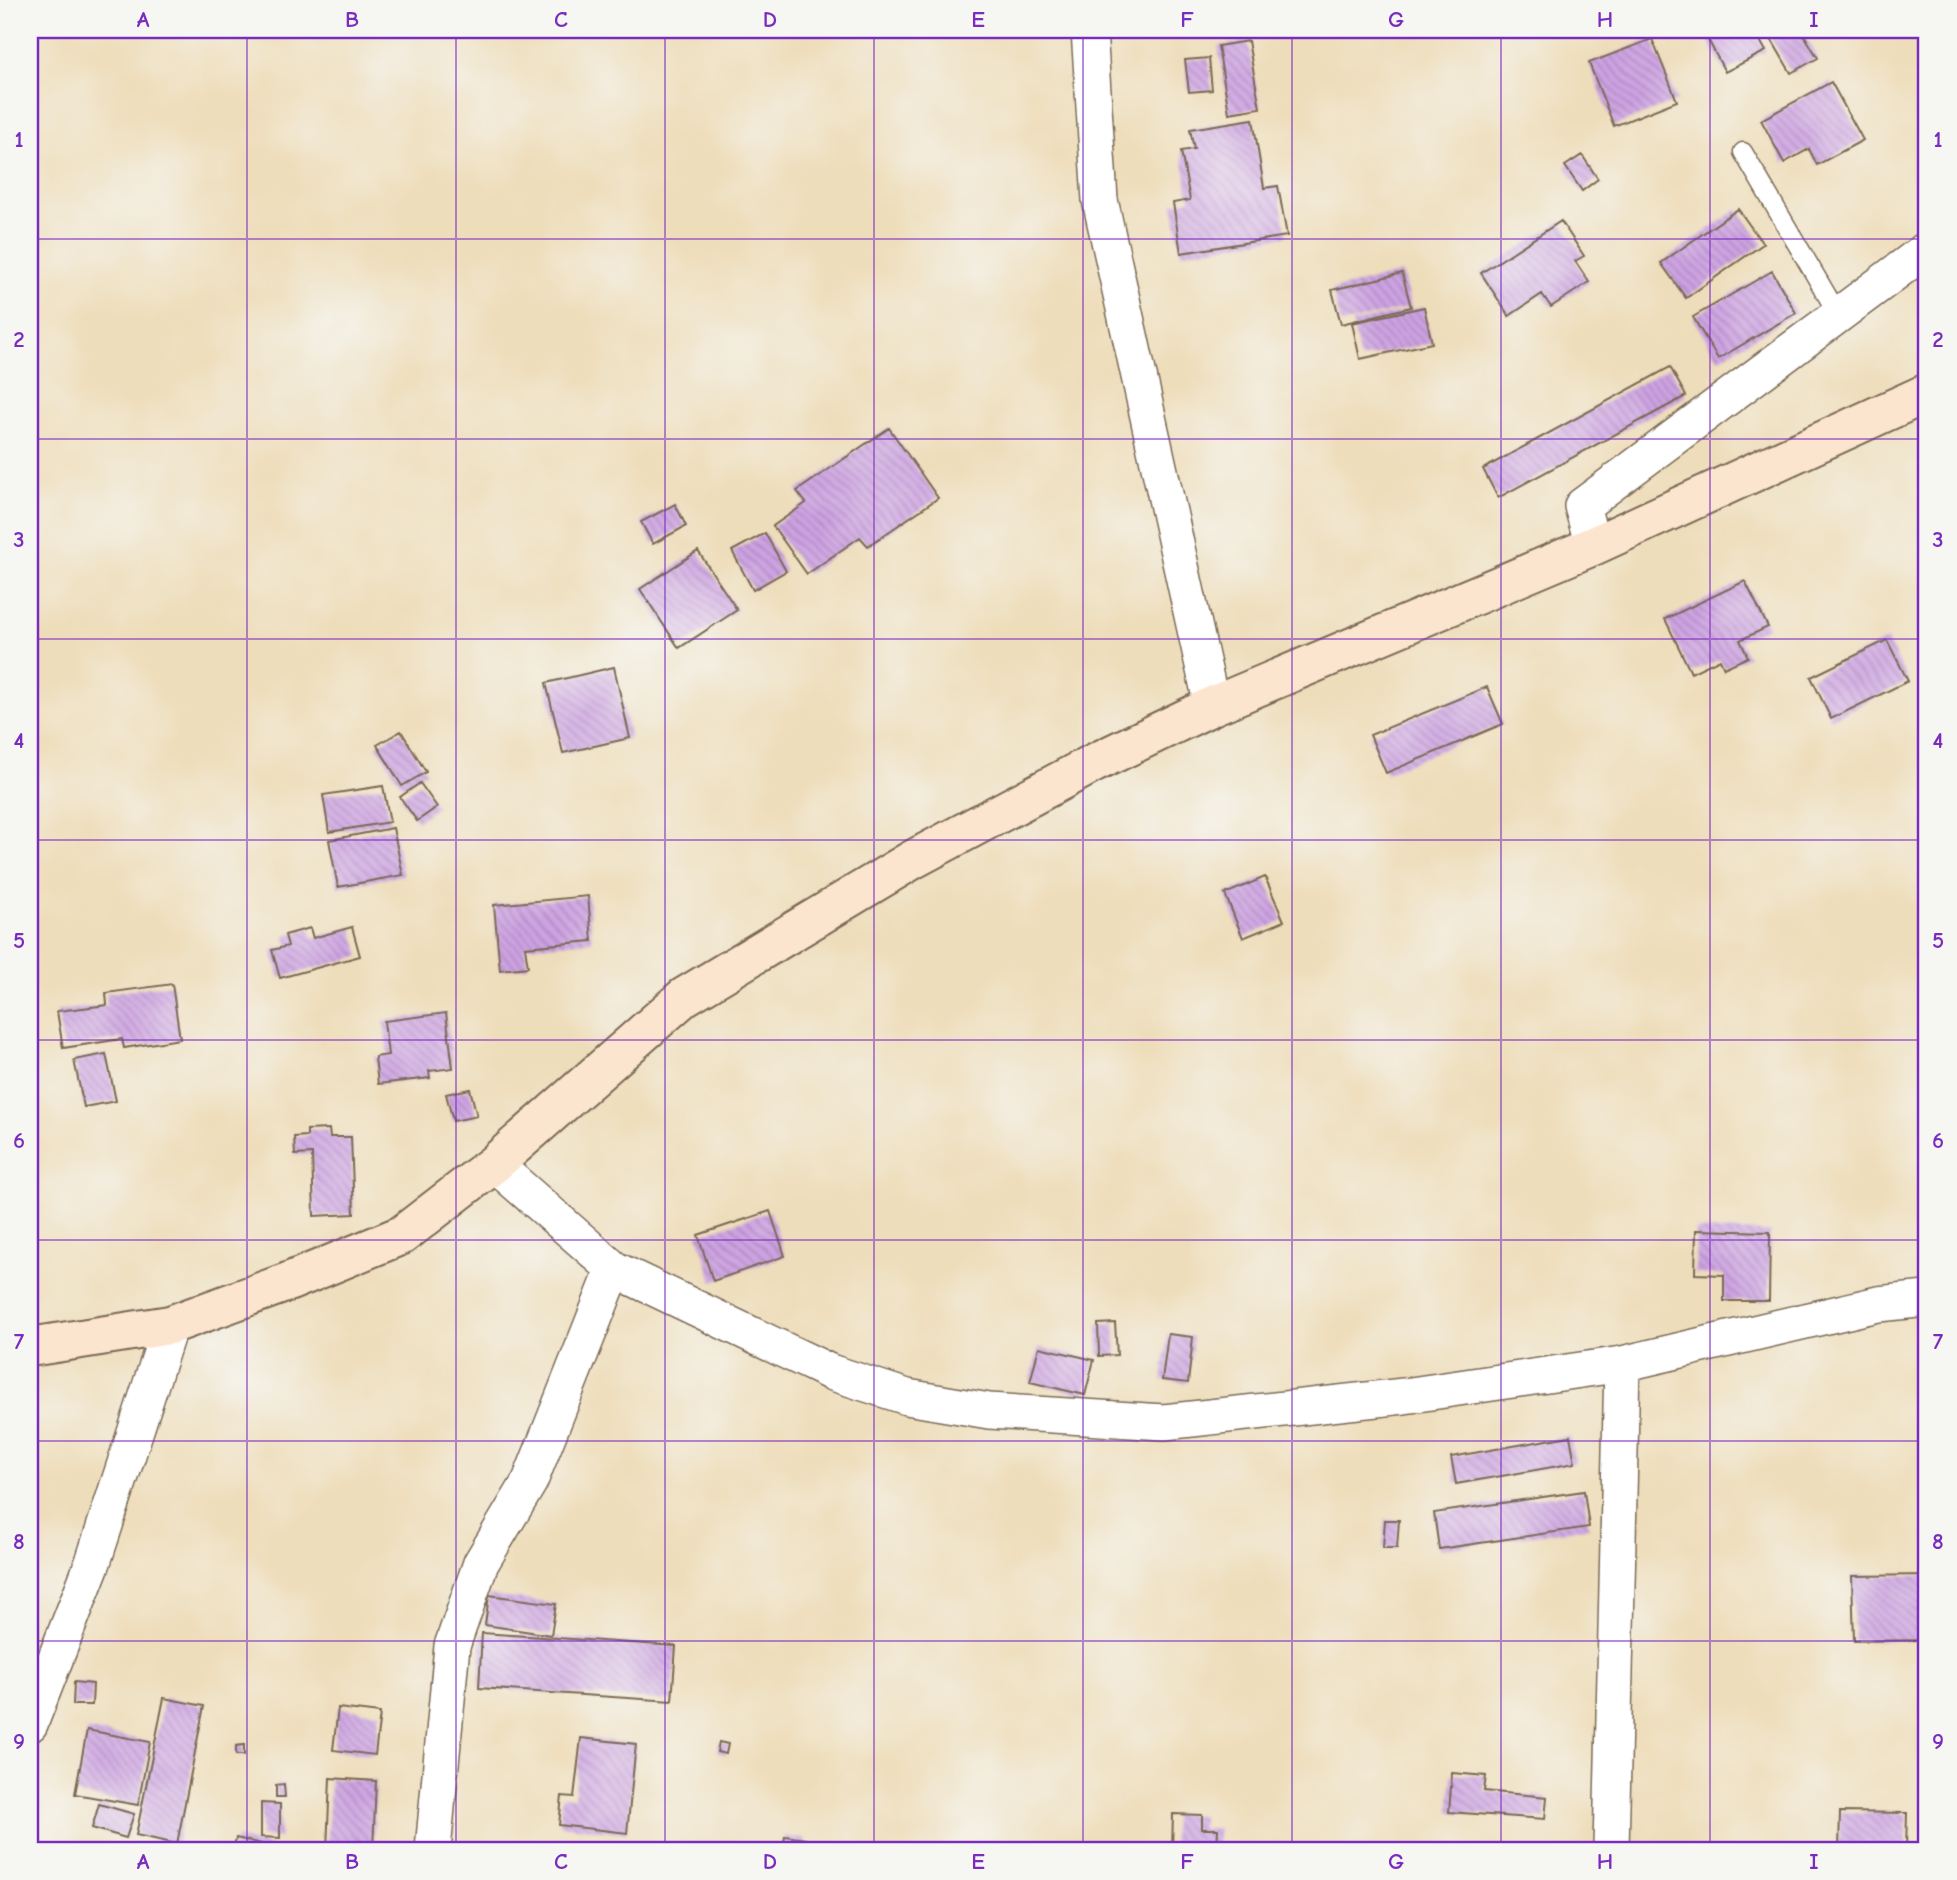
<svg xmlns="http://www.w3.org/2000/svg" width="1957" height="1880" font-family="'Comic Neue',sans-serif">
<style>
.building{fill:url(#building-back-hatch)}
.lines{fill:none;stroke-linecap:round;stroke-linejoin:round}
.lane-casing{stroke:#7a6955;stroke-width:21}
.street-casing{stroke:#7a6955;stroke-width:38}
.secondary-casing{stroke:#7a6955;stroke-width:42}
.lane{stroke:#fff;stroke-width:18}
.street{stroke:#fff;stroke-width:35}
.secondary{stroke:#fce5cf;stroke-width:38}
.grid{fill:none;stroke:#7b2cbf;stroke-width:2;stroke-opacity:0.55}
.neatline{fill:none;stroke:#7b2cbf;stroke-width:2.5}
.grid-label{font-size:23px;text-anchor:middle;font-weight:bold;fill:#7b2cbf}
</style>
<defs>
<pattern id="building-back-hatch" width="6" height="6" patternUnits="userSpaceOnUse" patternTransform="scale(1.75)"><rect width="6" height="6" fill="#cea3e3"/><path d="M-1 5l2 2M0 0l6 6M5-1l2 2" fill="none" stroke="#a885b7"/></pattern>
</defs>
<rect width="100%" height="100%" fill="#f6f6f2"/>
<filter id="ink" filterUnits="userSpaceOnUse"><feTurbulence type="fractalNoise" baseFrequency=".0143" numOctaves="2"/><feDisplacementMap in="SourceGraphic" scale="14" xChannelSelector="R" yChannelSelector="G"/><feConvolveMatrix kernelMatrix="1 2 1 2 8 2 1 2 1" color-interpolation-filters="sRGB"/></filter>
<filter id="wash" filterUnits="userSpaceOnUse"><feTurbulence type="fractalNoise" baseFrequency=".00686" numOctaves="4" result="noise"/><feDisplacementMap in="SourceGraphic" scale="28" xChannelSelector="R" yChannelSelector="G"/><feGaussianBlur stdDeviation="1.57" result="paint"/><feColorMatrix in="noise" values="0 0 0 0 0 0 0 0 0 0 0 0 0 0 0 0 0 1.4 0 .05"/><feComposite in="paint" operator="in"/></filter>
<g filter="url(#wash)">
<rect width="100%" height="100%" fill="#eeddba"/>
<g id="blocks">
<path class="building" d="M1703,30H1754L1766,51L1725,72Z
M1782,30H1801L1818,58L1791,73L1770,37Z
M1652,39L1677,101L1614,126L1589,63Z
M1248,41L1260,108L1229,113L1218,46Z
M1209,58L1212,90L1189,92L1185,60Z
M1831,82L1863,140L1817,165L1809,149L1784,163L1761,120Z
M1253,119L1264,188L1278,186L1287,236L1181,253L1173,203L1190,200L1181,151L1194,149L1190,129Z
M1582,155L1598,179L1582,191L1565,166Z
M1738,209L1763,244L1686,298L1661,263Z
M1561,221L1584,256L1575,261L1589,282L1551,307L1542,294L1509,316L1481,273Z
M1772,271L1796,313L1718,359L1693,317Z
M1402,273L1411,307L1341,324L1332,290Z
M1424,307L1432,343L1360,359L1352,323Z
M1670,367L1686,396L1498,498L1483,469Z
M889,428L938,498L868,546L860,537L807,574L773,526L806,503L797,491Z
M675,504L686,526L653,544L641,522Z
M765,533L786,571L753,590L732,551Z
M698,551L737,610L679,648L640,589Z
M1745,581L1768,627L1740,640L1748,657L1724,668L1720,659L1691,673L1665,619Z
M1887,640L1908,681L1831,719L1811,677Z
M614,667L630,738L563,753L546,683Z
M1487,687L1503,724L1386,773L1370,735Z
M401,731L426,772L402,786L377,745Z
M420,783L437,807L417,821L400,797Z
M383,786L390,822L329,832L323,795Z
M393,828L403,875L338,887L329,840Z
M1265,877L1284,921L1243,938L1225,894Z
M588,896L592,941L525,947L528,967L500,970L494,905Z
M352,927L360,956L280,978L272,950L288,946L285,935L310,928L313,938Z
M172,984L180,1039L124,1048L122,1039L63,1048L57,1011L107,1005L106,993Z
M446,1013L453,1068L429,1071L430,1078L378,1084L375,1057L388,1055L384,1021Z
M106,1054L116,1101L84,1107L74,1060Z
M470,1089L477,1116L453,1121L446,1094Z
M329,1129L330,1137H351L354,1214L314,1216L312,1154L295,1155L294,1137L307,1136V1130Z
M770,1211L785,1256L713,1281L698,1235Z
M1696,1230L1770,1232L1769,1301H1724V1275L1695,1274Z
M1115,1323L1117,1355L1099,1356L1098,1324Z
M1168,1334L1193,1337L1188,1383L1162,1380Z
M1039,1347L1094,1360L1085,1395L1030,1382Z
M1570,1436L1575,1463L1456,1484L1451,1457Z
M1584,1491L1589,1527L1439,1549L1434,1513Z
M1385,1520H1399L1397,1548H1383Z
M1927,1575V1640L1854,1641L1852,1576Z
M489,1595L556,1604L551,1635L485,1625Z
M482,1633L676,1646L672,1701L479,1688Z
M74,1682L93,1684L92,1705H73Z
M164,1698L204,1706L177,1844L136,1835Z
M338,1708L380,1713L375,1755L333,1750Z
M87,1730L150,1742L138,1805L75,1794Z
M581,1738L636,1744L627,1833L559,1825L562,1796L574,1797Z
M719,1742L728,1744L726,1754L717,1752Z
M244,1745V1755H236V1746Z
M1452,1773L1486,1776L1484,1791L1547,1797L1545,1819L1449,1812Z
M330,1778L376,1781L373,1850H327Z
M284,1784L285,1797H276V1785Z
M261,1803L280,1804V1838L261,1837Z
M99,1804L134,1814L126,1838L92,1828Z
M1840,1812L1907,1813L1906,1850H1839Z
M1173,1814L1202,1815V1829H1218L1217,1850H1172Z
M785,1836L806,1839L804,1850H783Z
M236,1838L270,1846L269,1850H233Z"/>
</g>
</g>
<g filter="url(#ink)">
<use href="#blocks" fill-opacity="0" stroke="#7a6955" stroke-width="2"/>
<g class="lines">
<g class="lane-casing">
<path id="lane" d="M1743,152L1839,316"/>
</g>
<g class="street-casing">
<path id="street" d="M1089,30L1100,200L1212,706
M1593,546L1582,506L1927,249
M494,1164L614,1269L830,1372L907,1397L989,1411L1164,1422L1404,1396L1622,1364L1878,1304L1927,1299
M30,1724L93,1562L170,1325
M433,1850L452,1646L481,1563L530,1481L614,1269
M1611,1850L1622,1364"/>
</g>
<g class="secondary-casing">
<path id="secondary" d="M30,1347L170,1325L288,1282L402,1235L494,1164L684,997L912,860L1094,763L1212,706L1593,546L1927,393"/>
</g>
<use href="#lane" class="lane"/>
<use href="#street" class="street"/>
<use href="#secondary" class="secondary"/>
</g>
</g>
<path class="grid" d="M247,30V1850M456,30V1850M665,30V1850M874,30V1850M1083,30V1850M1292,30V1850M1501,30V1850M1710,30V1850M30,239H1927M30,439H1927M30,639H1927M30,840H1927M30,1040H1927M30,1240H1927M30,1441H1927M30,1641H1927"/>
<rect width="1957" height="1880" fill="none" stroke="#f6f6f2" stroke-width="77"/>
<rect x="38" y="38" width="1880" height="1804" class="neatline"/>
<g class="grid-label">
<text x="143" y="27">A</text>
<text x="352" y="27">B</text>
<text x="561" y="27">C</text>
<text x="770" y="27">D</text>
<text x="978" y="27">E</text>
<text x="1187" y="27">F</text>
<text x="1396" y="27">G</text>
<text x="1605" y="27">H</text>
<text x="1814" y="27">I</text>
<text x="19" y="147">1</text>
<text x="1938" y="147">1</text>
<text x="19" y="347">2</text>
<text x="1938" y="347">2</text>
<text x="19" y="547">3</text>
<text x="1938" y="547">3</text>
<text x="19" y="748">4</text>
<text x="1938" y="748">4</text>
<text x="19" y="948">5</text>
<text x="1938" y="948">5</text>
<text x="19" y="1148">6</text>
<text x="1938" y="1148">6</text>
<text x="19" y="1349">7</text>
<text x="1938" y="1349">7</text>
<text x="19" y="1549">8</text>
<text x="1938" y="1549">8</text>
<text x="19" y="1749">9</text>
<text x="1938" y="1749">9</text>
<text x="143" y="1869">A</text>
<text x="352" y="1869">B</text>
<text x="561" y="1869">C</text>
<text x="770" y="1869">D</text>
<text x="978" y="1869">E</text>
<text x="1187" y="1869">F</text>
<text x="1396" y="1869">G</text>
<text x="1605" y="1869">H</text>
<text x="1814" y="1869">I</text>
</g>
</svg>
